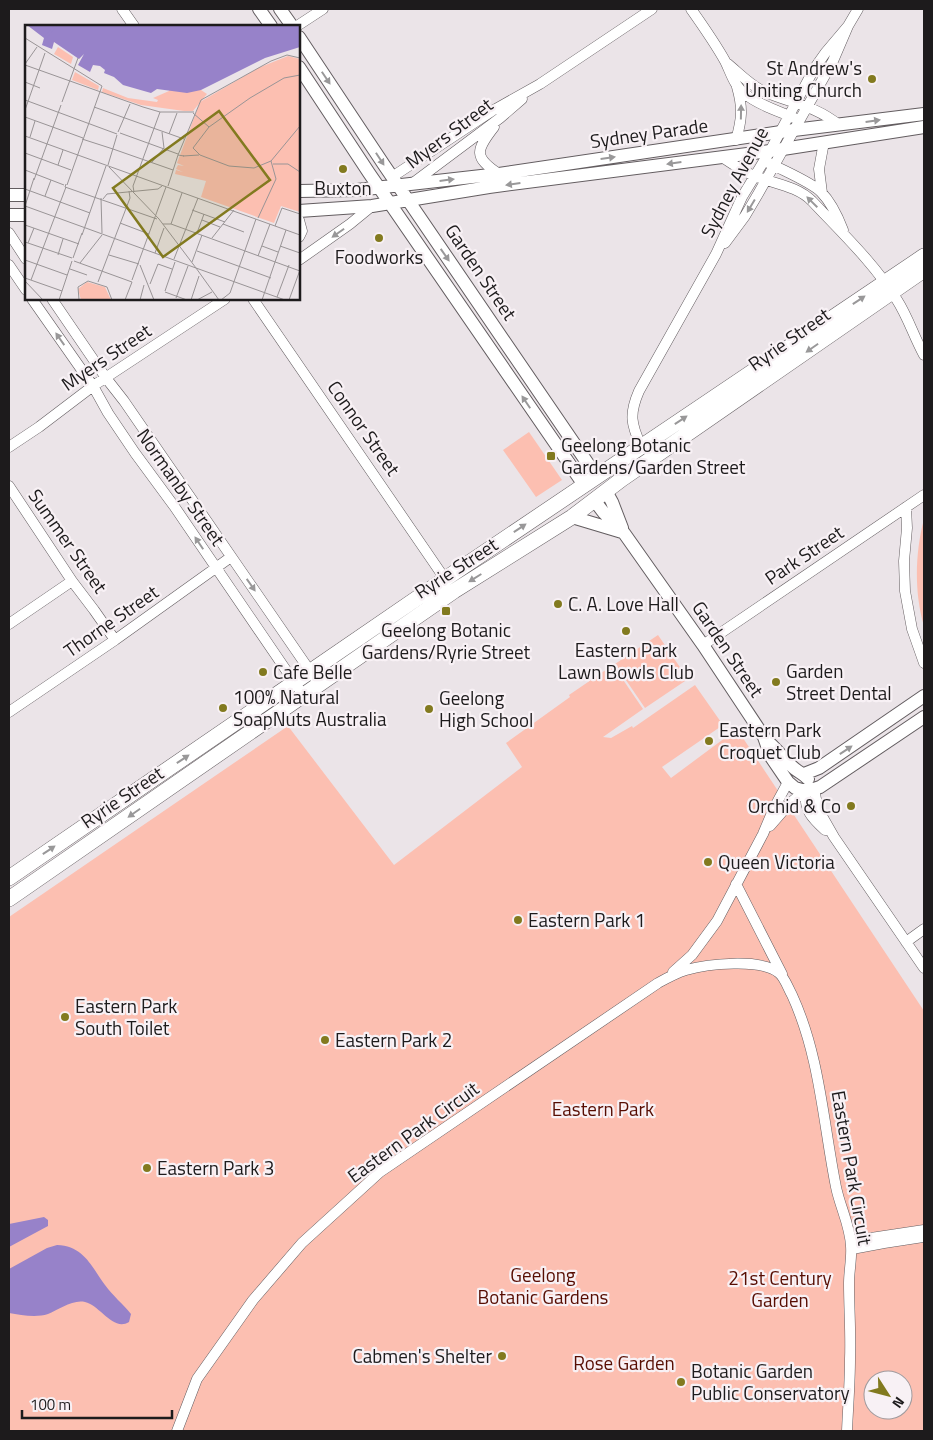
<svg xmlns="http://www.w3.org/2000/svg" width="933" height="1440" font-family="'Titillium Web',sans-serif">
<style>
.green{fill:#fcbfb1;fill-rule:evenodd}
.water{fill:#9782c9}
.lines{fill:none;stroke-linecap:round;stroke-linejoin:round}
.minor-casing{stroke:#635d60;stroke-width:11}
.tertiary-casing{stroke:#635d60;stroke-width:14}
.secondary-casing{stroke:#635d60;stroke-width:16}
.minor{stroke:#fff;stroke-width:10}
.tertiary{stroke:#fff;stroke-width:12}
.secondary{stroke:#fff;stroke-width:15}
.oneway{fill:#999899}
.poi-dot{fill:#827a1f;stroke:#f8f1f5;stroke-width:2}
.labels{text-anchor:middle;stroke-width:4.5;stroke-linejoin:round;paint-order:stroke}
.poi-label{font-size:19px;fill:#1d1b1c;stroke:#f8f1f5;text-anchor:start}
.street-label{font-size:19px;fill:#1d1b1c;stroke:#f8f1f5}
.park-label{font-size:19px;fill:#570d02;stroke:#f8f1f5}
.inset-river{fill:none;stroke:#9782c9;stroke-width:2.5}
.inset-road{fill:none;stroke:#999496;stroke-width:1}
.view{fill:#827a1f;fill-opacity:0.15;stroke:#827a1f;stroke-width:2.5}
.inset-edge{fill:none;stroke:#1d1b1c;stroke-width:2.5}
</style>
<rect width="100%" height="100%" fill="#ebe4e8"/>
<path class="green" d="M529,432L562,480L536,497L503,450Z
M924,519V626C914,592 915,553 924,519Z
M658,635L688,679L645,708L615,664Z
M613,665L643,709L603,737L611,738L632,726L633,728L695,685L723,725L662,767L671,778L737,729L924,1011V1431H9V917L288,726L394,865L522,767L506,743L570,697L569,695ZM873,1380H903V1410H873Z"/>
<path class="water" d="M44,1217L48,1220V1226L9,1247V1224Z
M57,1245C84,1246 91,1266 105,1285C113,1296 123,1304 131,1314L129,1322C113,1332 100,1305 85,1302C73,1299 58,1310 48,1314C36,1318 21,1315 9,1313V1269L47,1248Z"/>
<g class="lines">
<g class="minor-casing">
<path id="minor" d="M122,9L134,26
M691,9C703,26 715,43 725,61C731,73 734,86 745,94C759,105 778,111 795,118
M297,26L323,9
M728,64C740,74 751,86 765,92C793,104 814,105 839,125
M494,127C476,150 473,157 499,174
M736,140C742,119 743,108 737,87
M722,157C733,164 743,172 755,176C775,184 797,186 812,201C842,233 874,263 897,300C908,317 914,337 924,355
M769,163C784,171 811,182 821,192C831,202 838,217 843,230
M392,177L492,111L540,84L652,9
M413,183L500,118L522,99
M822,193L819,169L824,142
M299,220L302,231L299,237
M9,233L26,259
M725,243L745,216L758,194L833,61L848,26L858,9
M299,260L350,224L372,206
M9,265L26,290
M32,299L93,386L108,413L135,453L174,506L303,695
M52,299L106,378L124,401L319,684
M253,299L445,579
M641,446C631,424 629,414 639,391L716,254L742,197L770,151L814,69L826,52L848,26
M9,447L39,427L93,386L225,299
M9,486L72,581L94,610L115,640
M906,507L907,528L904,561L905,591L912,629L924,663
M9,624L72,581
M703,645L924,495
M9,712L115,640L231,557
M814,789L818,809L834,837L924,968
M805,791C805,811 811,817 825,830
M770,826L790,803L805,791
M736,884L782,974
M906,942L924,929
M673,972L692,955L717,921L763,834L774,808L788,782
M851,1241L924,1230
M852,1249L884,1243L923,1237
M177,1431L197,1379L253,1300L302,1243L380,1172L658,983C667,978 676,973 686,970C707,964 761,958 779,973C785,978 788,988 792,995C820,1056 823,1122 836,1187C840,1207 850,1225 851,1246C852,1258 849,1271 849,1283C849,1309 851,1334 850,1359C850,1383 848,1407 847,1431"/>
</g>
<g class="tertiary-casing">
<path id="tertiary" d="M259,9L271,26
M280,9L292,26
M299,37L384,165L597,477
M299,67L369,173L584,485
M299,191L357,190L499,174L794,130L924,114
M9,195H26
M299,211L372,206L489,187L770,151L924,127
M9,215H26
M606,491L612,502L622,528
M594,500L604,513L624,533L703,645L764,737L771,757L788,782L795,788L802,790H811L820,787L924,717
M572,517L622,532
M766,740C777,749 785,761 795,769C800,773 804,774 808,779
M804,774L819,768L924,696"/>
</g>
<g class="secondary-casing">
<path id="secondary" d="M9,878L445,579L924,256
M9,899L454,591L572,517L622,479L924,270"/>
</g>
<use href="#minor" class="minor"/>
<use href="#tertiary" class="tertiary"/>
<use href="#secondary" class="secondary"/>
</g>
<defs><path id="oneway-solid" d="M-6-.8H1V-3.2L6.5 0L1 3.2V.8H-6Z" transform="scale(1.25)"/></defs>
<g class="oneway">
<use href="#oneway-solid" transform="translate(326 78) rotate(56)"/>
<use href="#oneway-solid" transform="translate(741 112) rotate(-89)"/>
<use href="#oneway-solid" transform="translate(873 121) rotate(-8)"/>
<use href="#oneway-solid" transform="translate(608 158) rotate(-8)"/>
<use href="#oneway-solid" transform="translate(380 159) rotate(57)"/>
<use href="#oneway-solid" transform="translate(674 163) rotate(172)"/>
<use href="#oneway-solid" transform="translate(447 180) rotate(-7)"/>
<use href="#oneway-solid" transform="translate(513 184) rotate(172)"/>
<use href="#oneway-solid" transform="translate(812 202) rotate(-135)"/>
<use href="#oneway-solid" transform="translate(751 206) rotate(121)"/>
<use href="#oneway-solid" transform="translate(338 233) rotate(145)"/>
<use href="#oneway-solid" transform="translate(445 255) rotate(55)"/>
<use href="#oneway-solid" transform="translate(859 300) rotate(-34)"/>
<use href="#oneway-solid" transform="translate(60 339) rotate(-125)"/>
<use href="#oneway-solid" transform="translate(812 348) rotate(145)"/>
<use href="#oneway-solid" transform="translate(526 402) rotate(-124)"/>
<use href="#oneway-solid" transform="translate(681 420) rotate(-34)"/>
<use href="#oneway-solid" transform="translate(520 528) rotate(-34)"/>
<use href="#oneway-solid" transform="translate(199 543) rotate(-124)"/>
<use href="#oneway-solid" transform="translate(475 578) rotate(148)"/>
<use href="#oneway-solid" transform="translate(251 585) rotate(55)"/>
<use href="#oneway-solid" transform="translate(846 750) rotate(-34)"/>
<use href="#oneway-solid" transform="translate(183 759) rotate(-34)"/>
<use href="#oneway-solid" transform="translate(134 813) rotate(145)"/>
<use href="#oneway-solid" transform="translate(49 850) rotate(-34)"/>
</g>
<g class="poi-dot">
<circle cx="872" cy="79" r="5"/>
<circle cx="343" cy="169" r="5"/>
<circle cx="379" cy="238" r="5"/>
<rect x="546" y="451" width="10" height="10" rx="2.5"/>
<circle cx="558" cy="604" r="5"/>
<rect x="441" y="606" width="10" height="10" rx="2.5"/>
<circle cx="626" cy="631" r="5"/>
<circle cx="263" cy="672" r="5"/>
<circle cx="776" cy="682" r="5"/>
<circle cx="223" cy="708" r="5"/>
<circle cx="429" cy="709" r="5"/>
<circle cx="709" cy="741" r="5"/>
<circle cx="851" cy="806" r="5"/>
<circle cx="708" cy="862" r="5"/>
<circle cx="518" cy="920" r="5"/>
<circle cx="65" cy="1017" r="5"/>
<circle cx="325" cy="1040" r="5"/>
<circle cx="147" cy="1168" r="5"/>
<circle cx="502" cy="1356" r="5"/>
<circle cx="681" cy="1382" r="5"/>
</g>
<g class="labels">
<g class="poi-label">
<text x="862" y="75" text-anchor="end">St Andrew's<tspan x="862" dy="22">Uniting Church</tspan></text>
<text x="343" y="195" text-anchor="middle">Buxton</text>
<text x="379" y="264" text-anchor="middle">Foodworks</text>
<text x="561" y="452">Geelong Botanic<tspan x="561" dy="22">Gardens/Garden Street</tspan></text>
<text x="568" y="611">C. A. Love Hall</text>
<text x="446" y="637" text-anchor="middle">Geelong Botanic<tspan x="446" dy="22">Gardens/Ryrie Street</tspan></text>
<text x="626" y="657" text-anchor="middle">Eastern Park<tspan x="626" dy="22">Lawn Bowls Club</tspan></text>
<text x="786" y="678">Garden<tspan x="786" dy="22">Street Dental</tspan></text>
<text x="273" y="679">Cafe Belle</text>
<text x="233" y="704">100% Natural<tspan x="233" dy="22">SoapNuts Australia</tspan></text>
<text x="439" y="705">Geelong<tspan x="439" dy="22">High School</tspan></text>
<text x="719" y="737">Eastern Park<tspan x="719" dy="22">Croquet Club</tspan></text>
<text x="841" y="813" text-anchor="end">Orchid &amp; Co</text>
<text x="718" y="869">Queen Victoria</text>
<text x="528" y="927">Eastern Park 1</text>
<text x="75" y="1013">Eastern Park<tspan x="75" dy="22">South Toilet</tspan></text>
<text x="335" y="1047">Eastern Park 2</text>
<text x="157" y="1175">Eastern Park 3</text>
<text x="492" y="1363" text-anchor="end">Cabmen's Shelter</text>
<text x="691" y="1378">Botanic Garden<tspan x="691" dy="22">Public Conservatory</tspan></text>
</g>
<g class="street-label">
<text transform="translate(449 133) rotate(-37)" y="7">Myers Street</text>
<text transform="translate(649 133) rotate(-8)" y="7">Sydney Parade</text>
<text transform="translate(734 182) rotate(-62)" y="7">Sydney Avenue</text>
<text transform="translate(481 272) rotate(56)" y="7">Garden Street</text>
<text transform="translate(789 339) rotate(-35)" y="7">Ryrie Street</text>
<text transform="translate(106 357) rotate(-34)" y="7">Myers Street</text>
<text transform="translate(364 428) rotate(55)" y="7">Connor Street</text>
<text transform="translate(181 487) rotate(55)" y="7">Normanby Street</text>
<text transform="translate(68 541) rotate(55)" y="7">Summer Street</text>
<text transform="translate(804 555) rotate(-34)" y="7">Park Street</text>
<text transform="translate(456 568) rotate(-33)" y="7">Ryrie Street</text>
<text transform="translate(111 621) rotate(-35)" y="7">Thorne Street</text>
<text transform="translate(728 649) rotate(56)" y="7">Garden Street</text>
<text transform="translate(122 797) rotate(-34)" y="7">Ryrie Street</text>
<text transform="translate(413 1132) rotate(-36)" y="7">Eastern Park Circuit</text>
<text transform="translate(852 1168) rotate(80)" y="7">Eastern Park Circuit</text>
</g>
<g class="park-label">
<text x="603" y="1116">Eastern Park</text>
<text x="543" y="1282">Geelong<tspan x="543" dy="22">Botanic Gardens</tspan></text>
<text x="780" y="1285">21st Century<tspan x="780" dy="22">Garden</tspan></text>
<text x="624" y="1370">Rose Garden</text>
</g>
</g>
<g transform="translate(25 25)">
<rect width="275" height="275" fill="#ebe4e8"/>
<path d="M33,22L48,32L46,39L29,29ZM263,31L275,34V187L256,181L249,198L176,172L181,156L150,149L151,145L158,147L151,144L153,140L159,141L152,138L175,77L233,43ZM50,47L74,61L73,65L47,55ZM145,60L170,61L182,69L168,86H159L116,80L77,67L78,63L103,73L132,77L133,75L128,73L144,66ZM62,257L80,262L86,275H56L53,264Z" fill="#fcbfb1"/>
<path d="M2,0H275V22L240,33L176,65L162,68L132,64L126,68L98,60L89,52L79,48L80,45L75,41L68,40L65,47L53,40L59,29L54,34L29,17L27,24L17,20L19,13Z" fill="#9782c9"/>
<path class="inset-river" d="M21,12L31,0"/>
<path class="inset-road" d="M0,13L77,61L42,160M0,39L12,22M0,40L118,82L135,87H169M275,50L259,53L225,73L184,102L168,123L175,130L204,141L229,143L246,136L275,101M0,57L15,63M0,75L92,109M37,77L53,33M69,82L159,114M0,85L20,28M168,88L184,102M0,92L58,113M93,107L105,79M95,108L153,129M144,109L152,88M0,111L275,210M5,112L10,96M57,114L88,124M88,124L148,145M0,128L46,145M158,131L174,130M159,131L153,130L176,75L246,36L262,30L275,33M127,137L139,123L137,107M248,139H263L275,147M33,140L38,125M83,140L92,110M84,142L134,194L171,243L260,275M0,145L39,160M9,155L36,80M41,159L40,162L132,194M143,161L153,130M0,164L65,188M109,167L108,161L135,87M20,171L26,155M76,173L77,208M78,174L82,169L133,164L137,161M0,181L9,153M0,181L171,243L194,275M167,185L200,197M233,193L251,154L246,136M177,195L195,202M95,198L124,209M138,199H146L275,246M146,199L157,168M198,199L219,207M0,200L54,219M250,201L257,183L275,189M172,208L179,189M57,210L81,141M187,213L209,185M0,217L47,233M3,218L9,203M237,221L253,227M255,221L275,228M172,226L246,253M130,228L139,203M33,230L38,214M84,230L114,239M233,231L245,199M48,233L57,208M149,234L173,173M0,235L42,250M49,236L107,257M167,237L177,210M55,238L77,210M115,240L129,275M45,244L62,250M0,253L37,266M6,255L41,162M107,255L141,162M0,256L18,275M73,257L105,173L104,166M125,259L133,239L147,244M140,266L150,237M140,267L162,275M252,272L264,240M151,273L163,241M34,275L47,236M54,275L53,262L63,256L82,262L87,275M100,275L107,257M115,275L119,260M166,275L174,251M172,275L187,267M196,275L205,268L231,194M237,275L261,205M264,275L275,245"/>
<path class="view" d="M194,86L245,155L138,232L88,163Z"/>
<rect width="275" height="275" class="inset-edge"/>
</g>
<rect width="933" height="1440" fill="none" stroke="#1d1b1c" stroke-width="20"/>
<g transform="translate(888 1395) rotate(126)"><circle r="24" fill="#f8f1f5" stroke="#a09b9e"/>
<path d="M0-4L9 19L0 12L-9 19Z" fill="#827a1f"/>
<text y="-8" font-size="14" font-weight="bold" text-anchor="middle" fill="#1d1b1c">N</text>
</g>
<path d="M22 1410v8h150v-8" fill="none" stroke="#1d1b1c" stroke-width="2.5"/>
<text x="30" y="1410" font-size="15" fill="#1d1b1c" stroke="#f8f1f5" stroke-width="4" paint-order="stroke">100 m</text>
</svg>
